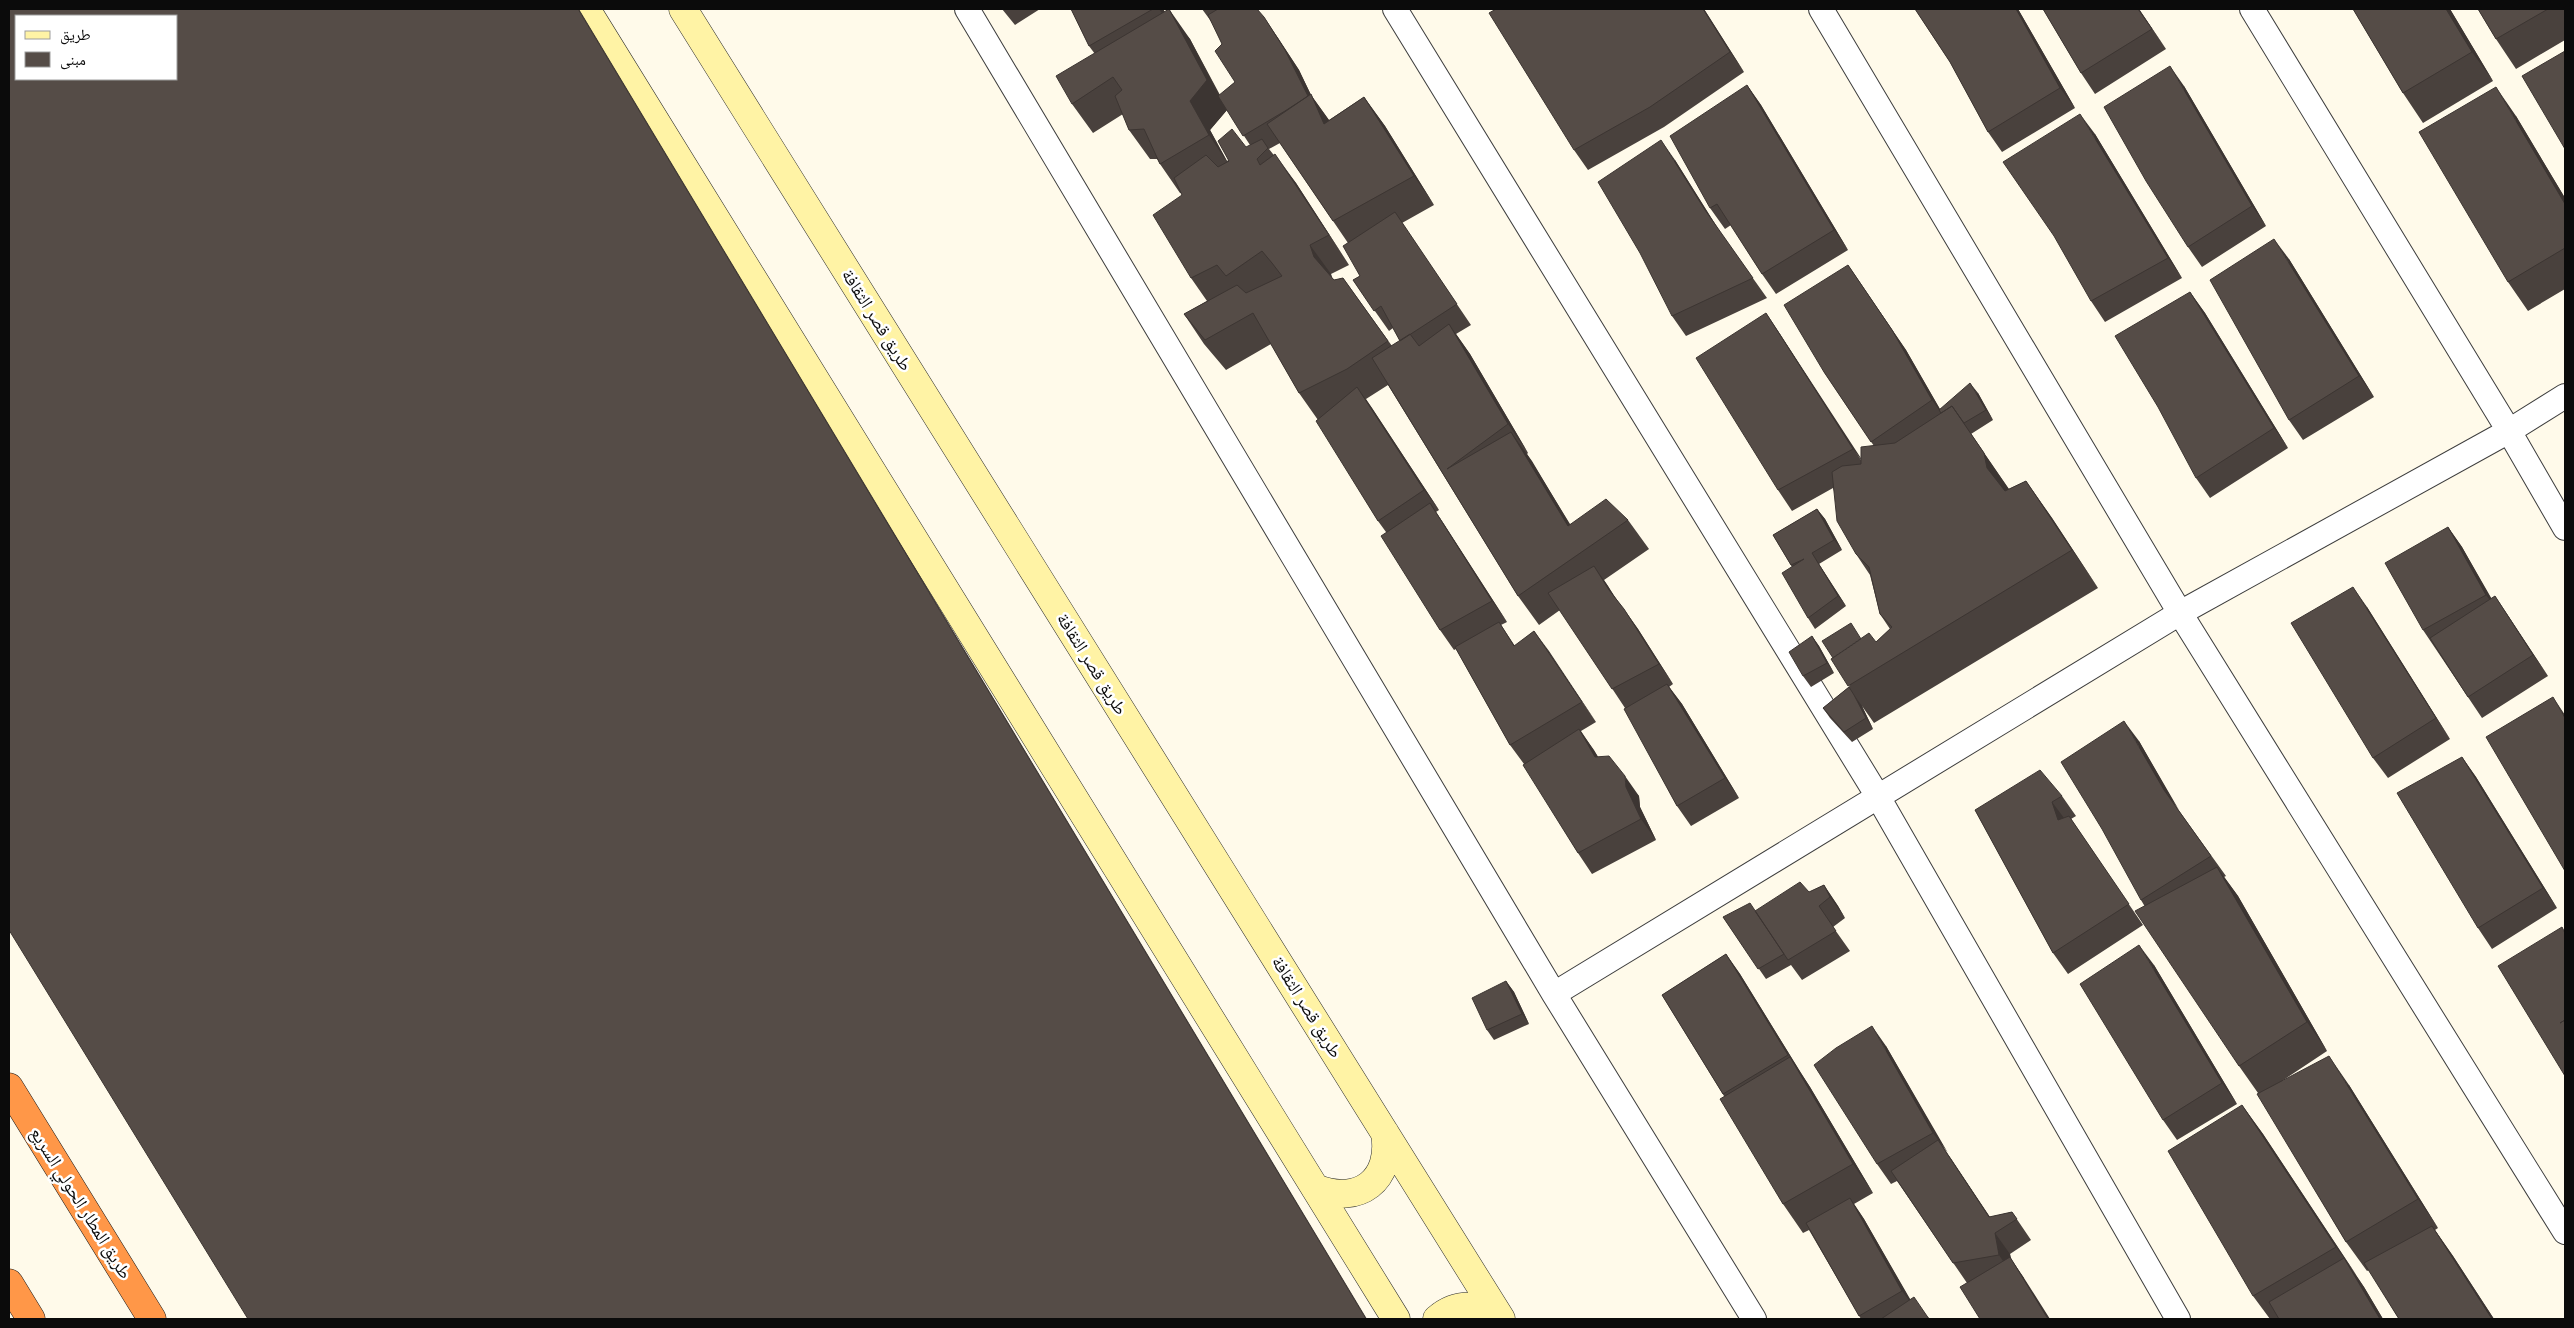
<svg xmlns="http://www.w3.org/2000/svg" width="2574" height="1328" font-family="'Source Serif 4','Noto Naskh Arabic',serif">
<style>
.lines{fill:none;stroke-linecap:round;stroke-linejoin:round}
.lane-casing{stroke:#3e3e3e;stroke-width:26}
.secondary-casing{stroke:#2d2d2d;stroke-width:29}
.highway-casing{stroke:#1c1c1c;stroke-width:29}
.lane{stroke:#fff;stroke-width:24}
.secondary{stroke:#fff3a5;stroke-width:28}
.highway{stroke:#ff9748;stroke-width:28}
.wall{fill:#49413d;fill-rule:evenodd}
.shaded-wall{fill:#3c3532}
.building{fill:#554c47;stroke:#3c3532;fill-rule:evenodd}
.labels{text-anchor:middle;stroke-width:5;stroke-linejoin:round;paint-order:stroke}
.street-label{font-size:18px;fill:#0b0b0b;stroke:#fff}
</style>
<rect width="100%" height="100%" fill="#fffaea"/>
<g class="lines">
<g class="lane-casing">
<path id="lane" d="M967,9L1554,994L1754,1319
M1395,9L1877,795L2178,1319
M1821,9L2180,613L2565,1232
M2252,9L2509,431L2565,528
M1554,994L2180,613L2509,431L2565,396"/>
</g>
<g class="secondary-casing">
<path id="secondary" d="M586,9L1396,1319
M683,9L1501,1319
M1315,1188C1359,1206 1393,1180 1385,1133
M1437,1319C1455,1303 1475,1304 1496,1312"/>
</g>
<g class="highway-casing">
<path id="highway" d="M9,1087L152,1319
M9,1283L31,1319"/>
</g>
<use href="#lane" class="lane"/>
<use href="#secondary" class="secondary"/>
<use href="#highway" class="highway"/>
</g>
<path class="wall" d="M1002,9H1040L1015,25Z
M1071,9H1163L1165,12L1190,39L1220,95L1235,82L1222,44L1213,24L1202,9H1257L1278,38L1299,70L1311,95L1329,120L1364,97L1385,126L1434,205L1402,223L1471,325L1456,334L1470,354L1528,453L1527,454L1570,524L1628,520L1649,549L1604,580L1617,600L1638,629L1673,684L1669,687L1682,704L1739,798L1691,826L1677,806L1625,708L1560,610L1539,625L1518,596L1388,385L1366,399L1439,510L1436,512L1507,622L1501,625L1515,646L1534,631L1596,722L1581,731L1598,757L1639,796L1640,807L1656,840L1592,874L1578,853L1524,764L1510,745L1456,649L1454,650L1440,630L1386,532L1378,521L1318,420L1299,393L1271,344L1226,370L1204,344L1184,314L1207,301L1191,278L1182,195L1181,193H1180L1160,164L1157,159H1150L1129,130L1123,114L1093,133L1072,104L1095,54L1089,46ZM1227,110L1250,145L1227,161L1210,130ZM1280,143L1348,243L1360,276L1353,280L1389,331L1393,328L1400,341L1392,346L1343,278L1334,280L1332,278L1331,274L1349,265L1296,183L1269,149Z
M1704,9L1744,72L1664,127L1588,170L1574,150Z
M1915,9H2018L2075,108L2002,152L1988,132L1950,62Z
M2043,9H2139L2166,49L2095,94L2081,73Z
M2353,9H2450L2493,81L2423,123L2403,93Z
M2478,9H2565V40L2516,69L2496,39Z
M1747,85L1761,105L1848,250L1776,294L1762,274L1731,225L1725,229L1710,208Z
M2184,86L2266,226L2202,267L2188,247Z
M2516,116L2565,198V289L2528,311L2508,282Z
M2095,134L2182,278L2105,322L2091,301Z
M1675,160L1718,229L1767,298L1686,336L1672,316Z
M2289,259L2374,397L2303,440L2289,420Z
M1848,265L1906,350L1940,409L1978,393L1993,420L1971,434L2009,489L2026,481L2052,518L2098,588L1874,723L1862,706L1873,729L1852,742L1830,718L1823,708L1849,687L1861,639L1876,642L1890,629L1880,614L1870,575L1856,554L1833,488L1792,511L1778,490L1766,313L1780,334L1861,460L1874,446L1824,372Z
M2190,292L2205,313L2288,448L2210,498L2196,478Z
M1817,509L1825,519L1842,550L1819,564L1846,606L1815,629L1808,618L1792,567L1773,535Z
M2448,527L2462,547L2491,599L2495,596L2509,617L2548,676L2482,718L2423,630Z
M2367,607L2450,739L2388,778L2373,758Z
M1812,636L1819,646L1834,673L1811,687L1803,676Z
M2139,741L2177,808L2226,876L2224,877L2238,896L2327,1051L2282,1081L2349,1085L2438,1228L2435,1230L2453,1256L2494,1319H2399L2369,1270L2367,1271L2346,1242L2258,1093L2239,1066L2141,900Z
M2462,757L2476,777L2557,908L2492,949L2478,928Z
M2062,796L2076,816L2071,819L2143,925L2068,974L2053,953L1975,810Z
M1824,885L1838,906L1845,918L1833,927L1850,951L1802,980L1791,965L1766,979L1723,917L1756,912L1809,892Z
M1726,954L1740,974L1801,1073L1810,1087L1873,1193L1854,1204L1864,1219L1910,1300L1930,1319H1861L1809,1230L1803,1233L1783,1204L1724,1096L1662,995Z
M2154,965L2237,1104L2177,1140L2163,1120Z
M1506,981L1514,992L1529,1024L1494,1040L1487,1030Z
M1886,1046L1947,1153L1990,1217L2012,1212L2031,1240L2010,1254L2011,1259L2024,1278L1967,1283L1897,1181L1891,1184L1877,1164Z
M2242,1105L2263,1134L2364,1287L2383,1319H2270L2253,1296Z"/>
<path class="shaded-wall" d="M578,9H579L1367,1319H1366Z
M1159,9H1163L1178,35Z
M1169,9L1190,39L1227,110L1210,130L1229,165L1209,135L1190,101Z
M1703,9H1704L1744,72L1730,52Z
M2016,9H2018L2075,108L2060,88Z
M2138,9H2139L2166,49Z
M2446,9H2450L2493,81L2472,52Z
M1264,17L1278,38L1299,70L1311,95L1331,123L1324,124L1308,98Z
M2170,66L2184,86L2266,226L2252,206Z
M1747,85L1761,105L1848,250L1834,230Z
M2496,87L2516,116L2565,198V204Z
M1364,97L1385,126L1434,205L1414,176Z
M2080,114L2095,134L2182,278L2168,258Z
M1661,140L1675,160L1719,230L1705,210Z
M1275,154L1296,183L1349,265Z
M2274,239L2289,259L2374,397L2359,376Z
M1310,245L1331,274L1334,286L1314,257Z
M1848,265L1906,350L1946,420L1932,400Z
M2190,292L2205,313L2288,448L2274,428Z
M1766,313L1780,334L1868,469L1853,449Z
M1449,324L1470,354L1528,453L1508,424Z
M1970,383L1978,393L1993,420L1986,410Z
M1357,387L1372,408L1439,510L1424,490Z
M1952,406L2010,491L2013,505L1987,468Z
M1511,432L1532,461L1585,550L1568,526Z
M2026,481L2052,518L2098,588L2072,550Z
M1430,503L1444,524L1507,622L1492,601Z
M1817,509L1825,519L1842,550L1834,540Z
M2448,527L2462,547L2501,615L2486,595Z
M1812,553L1819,564L1846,606L1838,596Z
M1594,566L1608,586L1623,611L1609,590Z
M2353,587L2367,607L2450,739L2436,718Z
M2495,596L2509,617L2548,676L2533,655Z
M1624,609L1638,629L1673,684L1659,664Z
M1534,631L1549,651L1596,722L1582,702Z
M1812,636L1819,646L1834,673L1827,663Z
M1667,684L1682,704L1739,798L1725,778Z
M1854,695L1862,706L1873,729L1866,718Z
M2553,697L2565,715V718Z
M2124,721L2139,741L2179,810L2164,790Z
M1579,729L1594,750L1610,777L1595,757Z
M2462,757L2476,777L2557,908L2543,888Z
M1625,776L1639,796L1640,807L1656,840L1641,819L1626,787Z
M2052,802L2067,822L2058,820Z
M2217,867L2238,896L2327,1051L2307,1022Z
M1824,885L1838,906L1845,918L1830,897Z
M2139,945L2154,965L2237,1104L2222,1083Z
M1726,954L1740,974L1801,1073L1810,1087L1873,1193L1853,1164L1791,1059Z
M1506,981L1514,992L1529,1024L1522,1014Z
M1872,1026L1886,1046L1948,1153L1933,1133Z
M2329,1056L2349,1085L2438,1228L2418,1199Z
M2242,1105L2263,1134L2357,1276L2336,1247Z
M1938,1140L1952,1160L1999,1231L1989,1217Z
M1850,1198L1864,1219L1917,1311L1902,1291Z
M2432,1226L2453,1256L2494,1319H2492Z
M1995,1233L2010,1254L2011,1259L2024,1278L2050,1319H2048L2013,1276L1999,1255Z
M2344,1258L2364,1287L2383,1319H2380Z"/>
<path class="building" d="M9,9H578L1366,1319H248L9,930ZM16,16H176V79H16Z
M1071,9H1153L1089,46Z
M1169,9L1207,80L1190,101L1209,135L1160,164L1144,129L1129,130L1115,96L1122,90L1113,77L1072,104L1056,76Z
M1218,9H1257L1264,17L1285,50L1308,96L1285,111L1243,136L1218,96L1235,82L1215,51L1222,44L1208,15Z
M1496,9H1703L1730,52L1650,107L1574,150L1489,13Z
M1915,9H2016L2060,88L1988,132L1950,62Z
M2043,9H2138L2152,29L2081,73Z
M2353,9H2446L2472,52L2403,93Z
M2478,9H2548L2496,39Z
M2565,51V149L2522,76Z
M2170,66L2252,206L2188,247L2146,181L2104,107Z
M1747,85L1834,230L1762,274L1717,204L1710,208L1670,136Z
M2496,87L2565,204V248L2508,282L2419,132Z
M1311,94L1324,124L1364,97L1414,176L1333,221L1267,124Z
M2080,114L2168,258L2091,301L2054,236L2003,162Z
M1232,129L1246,147L1262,139L1268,148L1257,159L1260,165L1275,154L1329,235L1310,245L1314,257L1334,280L1343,278L1388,341L1347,369L1299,393L1253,313L1205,340L1184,314L1237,285L1246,293L1282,276L1272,263L1262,251L1226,276L1217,265L1191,278L1153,215L1182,195L1174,178L1206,155L1218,167L1229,161L1218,141Z
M1661,140L1705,210L1753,278L1672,316L1640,253L1598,182Z
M1395,212L1457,304L1400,341L1381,306L1374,311L1353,280L1360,276L1343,246Z
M2274,239L2359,376L2289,420L2210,280Z
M1848,265L1892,330L1932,400L1871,442L1824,372L1784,305Z
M2190,292L2274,428L2196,478L2158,407L2115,336Z
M1766,313L1853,449L1778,490L1696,358Z
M1449,324L1508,424L1447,469L1511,432L1568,526L1606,499L1628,520L1518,596L1372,358L1410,334L1419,346Z
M1970,383L1986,410L1964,423L1952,406L1941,413L1939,410Z
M1357,387L1424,490L1378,521L1316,421Z
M1952,406L1984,453L1987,468L2005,491L2026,481L2072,550L1848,686L1831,659L1869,633L1876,642L1892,627L1880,614L1869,567L1856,554L1837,521L1832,472L1842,466L1861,464V447L1895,443Z
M1430,503L1492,601L1440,630L1381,536Z
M1817,509L1834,540L1812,553L1838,596L1808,618L1782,573L1804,559L1791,565L1773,535Z
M2448,527L2486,595L2423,630L2385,563Z
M1594,566L1609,590L1624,609L1659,664L1612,689L1548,593Z
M2353,587L2436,718L2373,758L2291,623Z
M2495,596L2533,655L2468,697L2430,638Z
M1499,622L1514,646L1534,631L1582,702L1510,745L1455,647Z
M1851,623L1861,639L1833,658L1822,641Z
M1812,636L1827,663L1803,676L1789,652Z
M1667,684L1725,778L1677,806L1624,709Z
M1849,687L1854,695L1866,718L1844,732L1823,708Z
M2553,697L2565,718V871L2486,737Z
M2124,721L2164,790L2211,856L2141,900L2102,829L2061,762Z
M1579,729L1595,757L1609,756L1625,776L1626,787L1641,819L1578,853L1523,765Z
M2462,757L2543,888L2478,928L2397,793Z
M2040,770L2062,796L2052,802L2058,820L2069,816L2129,904L2053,953L1975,810Z
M2217,867L2307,1022L2239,1066L2135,911Z
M1800,882L1809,892L1824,885L1830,897L1819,906L1836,931L1788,960L1755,911Z
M1750,903L1784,954L1758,969L1723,917Z
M2562,927L2565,933V1020L2560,1023L2565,1020V1076L2498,966Z
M2139,945L2222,1083L2163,1120L2080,984Z
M1726,954L1788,1055L1723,1094L1662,995Z
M1506,981L1522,1014L1487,1030L1472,998Z
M1872,1026L1933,1133L1877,1164L1814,1065L1836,1048Z
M2329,1056L2418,1199L2346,1242L2257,1094Z
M1790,1057L1853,1164L1783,1204L1720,1099Z
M2242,1105L2336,1247L2253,1296L2168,1151Z
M1938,1140L1989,1217L2012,1212L2017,1219L1995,1233L1999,1255L1953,1263L1891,1171Z
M1850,1198L1902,1291L1859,1316L1806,1223Z
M2432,1226L2492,1319H2399L2364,1263Z
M2010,1257L2048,1319H1980L1960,1287Z
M2344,1258L2380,1319H2279L2269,1302Z
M1914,1297L1929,1319H1881Z"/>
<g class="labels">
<g class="street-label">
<text transform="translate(877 320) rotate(58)" y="6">طريق قصر الثقافة</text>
<text transform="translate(1092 664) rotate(58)" y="6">طريق قصر الثقافة</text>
<text transform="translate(1307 1007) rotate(58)" y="6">طريق قصر الثقافة</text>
<text transform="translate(81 1203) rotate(58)" y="6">طريق المطار الحولي السريع</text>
</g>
</g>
<rect width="2574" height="1328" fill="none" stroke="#0b0b0b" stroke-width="20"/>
<rect x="15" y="15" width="162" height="65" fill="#ffffff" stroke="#9d9d9d"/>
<rect x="25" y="31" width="25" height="8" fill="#fff3a5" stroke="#9d9d9d"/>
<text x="60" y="40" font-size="15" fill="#0b0b0b">طريق</text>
<rect x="25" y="52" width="25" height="15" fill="#554c47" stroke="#9d9d9d"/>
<text x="60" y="65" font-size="15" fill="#0b0b0b">مبنى</text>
</svg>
